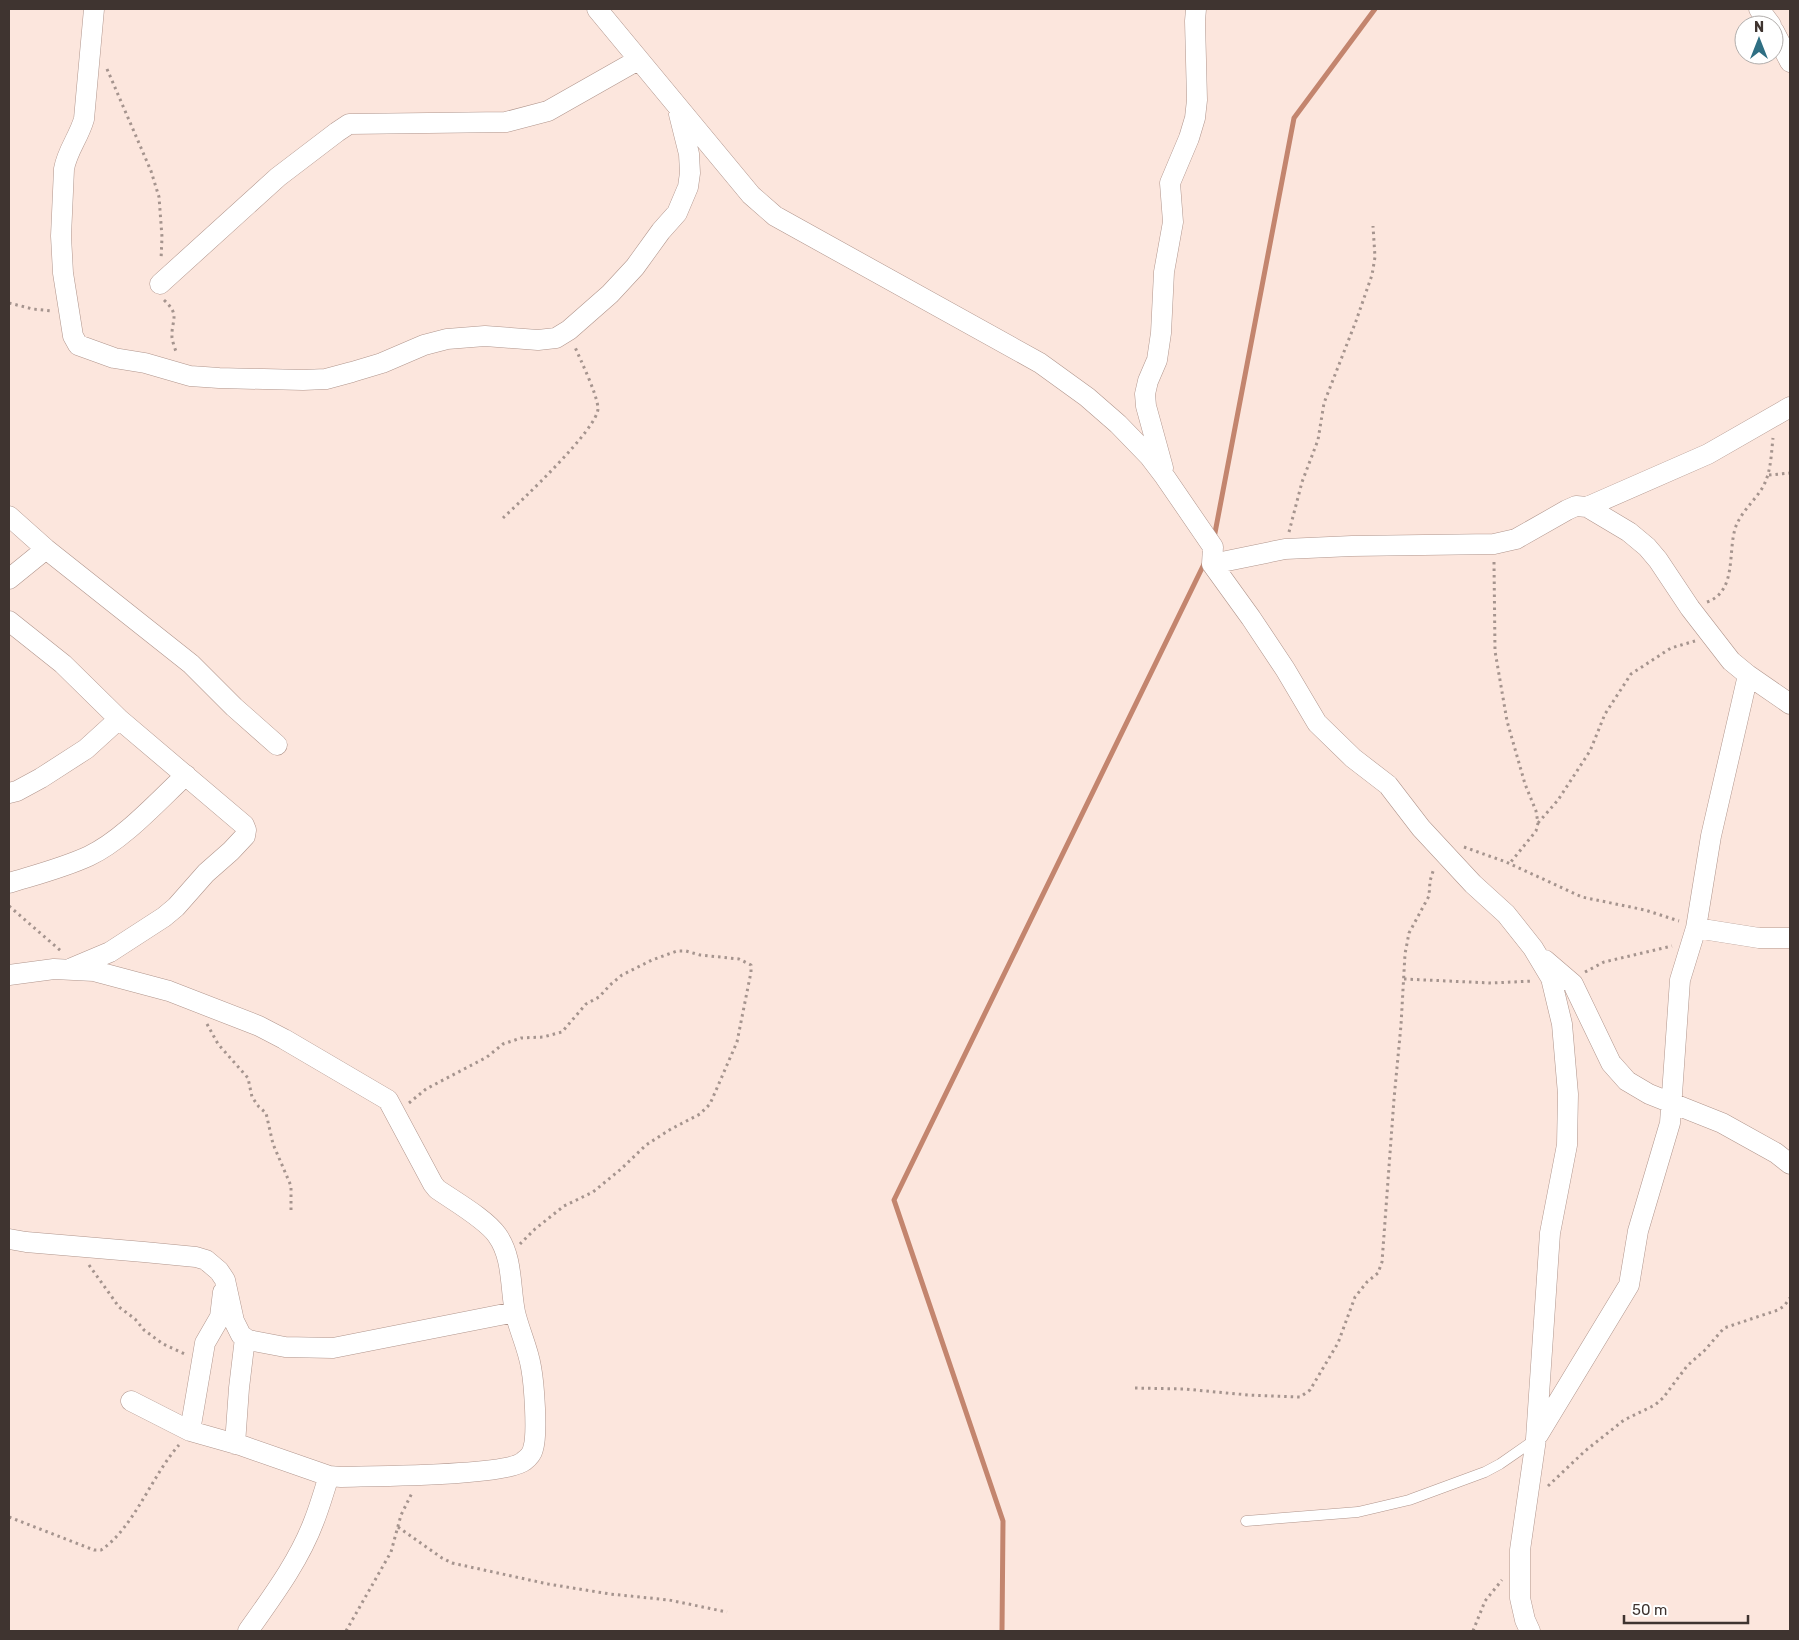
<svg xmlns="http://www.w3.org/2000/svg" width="1799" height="1640" font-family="Rubik,sans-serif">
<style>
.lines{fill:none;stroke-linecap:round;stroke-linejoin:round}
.stream{stroke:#c3856e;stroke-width:5}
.lane-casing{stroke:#b0958c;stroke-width:11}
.street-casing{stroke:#b0958c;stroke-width:21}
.path{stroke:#a5948e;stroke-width:3;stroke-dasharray:2.5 4;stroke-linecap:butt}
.lane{stroke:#fff;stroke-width:10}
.street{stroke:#fff;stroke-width:20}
</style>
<rect width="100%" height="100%" fill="#fce6dd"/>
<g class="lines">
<path class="stream" d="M1214,538L1294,118L1375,9
M1002,1631L1003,1521L894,1200L1205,562"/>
<g class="lane-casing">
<path id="lane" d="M1246,1521L1358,1512L1409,1500L1485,1472L1500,1464L1536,1439"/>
</g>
<g class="street-casing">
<path id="street" d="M94,9L84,119C79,137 67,151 64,169L61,236L63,273L73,336L78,345L114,358L145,363L190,376L219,378L303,380L326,379L352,372L382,363L424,345L447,339L485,336L538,340L556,338L569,330L610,294L635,267L661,231L677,213L688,187L690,173L689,154L679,114
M597,9L751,195L775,216L1040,363L1087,397L1118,424L1149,456L1165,477L1213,547L1212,564L1251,618L1285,669L1317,723L1353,758L1388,785L1421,828L1473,884L1506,914L1533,948L1551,978L1562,1024L1568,1094L1567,1145L1550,1233L1536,1439L1520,1550V1598L1525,1620L1530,1631
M1759,9L1771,25
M1774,31L1790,62
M160,284L278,177L337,132L349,124L506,122L548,111L638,60
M1163,468L1146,406L1145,394L1148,381L1157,360L1161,333L1164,272L1173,222L1170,183L1189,138L1195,118L1197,100L1195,21L1196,9
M1587,507L1708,454L1790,407
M9,516L46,549L191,664L234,707L277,745
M1212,564L1285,549L1352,546L1494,544L1516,539L1567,510L1576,506L1587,507L1629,532L1647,547L1658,560L1690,608L1731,661L1748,675L1790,704
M9,579L46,549
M9,621L63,664L119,719L244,825L246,830L245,836L231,851L206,873L176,907L164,917L110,952L72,968
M9,793L17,791L41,778L86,749L119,719
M9,883C35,875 63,868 89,856C123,840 158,801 186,775
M1696,928L1759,938H1790
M1545,960L1573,984L1611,1063L1627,1081L1649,1094L1722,1123L1776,1153L1790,1164
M9,975L54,969L94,971L169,991L259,1026L284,1039L388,1100L433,1184L437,1189C454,1201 486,1219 497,1235C513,1257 510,1287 515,1312C519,1330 528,1348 531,1367C534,1383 538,1434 533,1449C532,1454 528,1458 524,1461C507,1476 371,1476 341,1477L329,1476L243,1446L190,1431L131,1401
M9,1239L26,1242L144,1252L196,1257L206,1260L219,1271L225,1280L234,1321L241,1335L248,1340L285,1347L333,1348L515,1312
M190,1431L205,1343L220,1317L223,1292
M1538,1435L1629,1285L1638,1231L1670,1123L1680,980L1696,928L1711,836L1748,675
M235,1444L239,1388L245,1338
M248,1631C272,1597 299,1561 314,1521C320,1506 324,1491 329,1476"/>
</g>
<path class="path" d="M107,69L151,171L159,197L162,237L161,260
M164,300C181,316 171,319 172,338C173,343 175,349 177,354
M9,303L33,309L52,311
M1769,475L1790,473
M503,518C520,502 599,428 598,408C597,394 581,361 575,347
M1289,532L1302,482L1318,440L1324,403L1356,321L1372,275L1375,257L1373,226
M1494,562L1495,651L1507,721L1525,784L1536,811L1538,823L1536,831L1510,863
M1707,602C1738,591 1727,550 1736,526C1741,513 1753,502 1761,490C1771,475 1771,456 1773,438
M1538,823L1558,800L1590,751L1605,714L1631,674L1671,648L1695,641
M1464,847L1506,862L1582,897L1645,910L1679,921
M9,906L61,951
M1585,972L1604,962L1672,946
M1404,979L1491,983L1533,981
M207,1024L218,1044L248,1078L252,1097L259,1107L266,1113L273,1144L291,1186V1210
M409,1103L426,1089L487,1057L503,1044L521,1038L543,1037L562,1032L586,1004L599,997L610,985L622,975L652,960L677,951H686L700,955L739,959L751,965V972L737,1042L710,1104L700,1114L671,1129L646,1145L621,1169L593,1192L564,1206L535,1229L520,1244
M89,1265L119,1307L135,1319L144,1330L163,1344L185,1354
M1135,1388L1185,1389L1248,1395L1300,1397L1310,1390L1338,1343L1355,1297L1367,1282L1378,1273L1382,1262L1394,1099L1401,1025L1405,954L1409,933L1429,896L1430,881L1434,868
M1548,1486L1585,1451L1624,1420L1655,1405L1663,1398L1687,1366L1705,1350L1724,1328L1778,1310L1784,1306L1790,1298
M9,1517L94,1550H101C134,1528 152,1475 179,1445
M398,1527L442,1558L452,1563L548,1584L610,1594L669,1600L727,1612
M346,1631L391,1552L401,1515L412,1493
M1473,1631L1485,1601L1502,1580"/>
<use href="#lane" class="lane"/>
<use href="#street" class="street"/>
</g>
<rect width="1799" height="1640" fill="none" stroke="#3f3430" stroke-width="20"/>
<g transform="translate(1759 40)"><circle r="24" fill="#ffffff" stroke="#b2aeac"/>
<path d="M0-4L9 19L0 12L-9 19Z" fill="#2f6f83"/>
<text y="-8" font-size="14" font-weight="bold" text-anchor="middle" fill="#3f3430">N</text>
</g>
<path d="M1624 1615v8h124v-8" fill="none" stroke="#3f3430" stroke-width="2.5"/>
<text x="1632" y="1615" font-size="15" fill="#3f3430" stroke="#ffffff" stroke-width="4" paint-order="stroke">50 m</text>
</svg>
